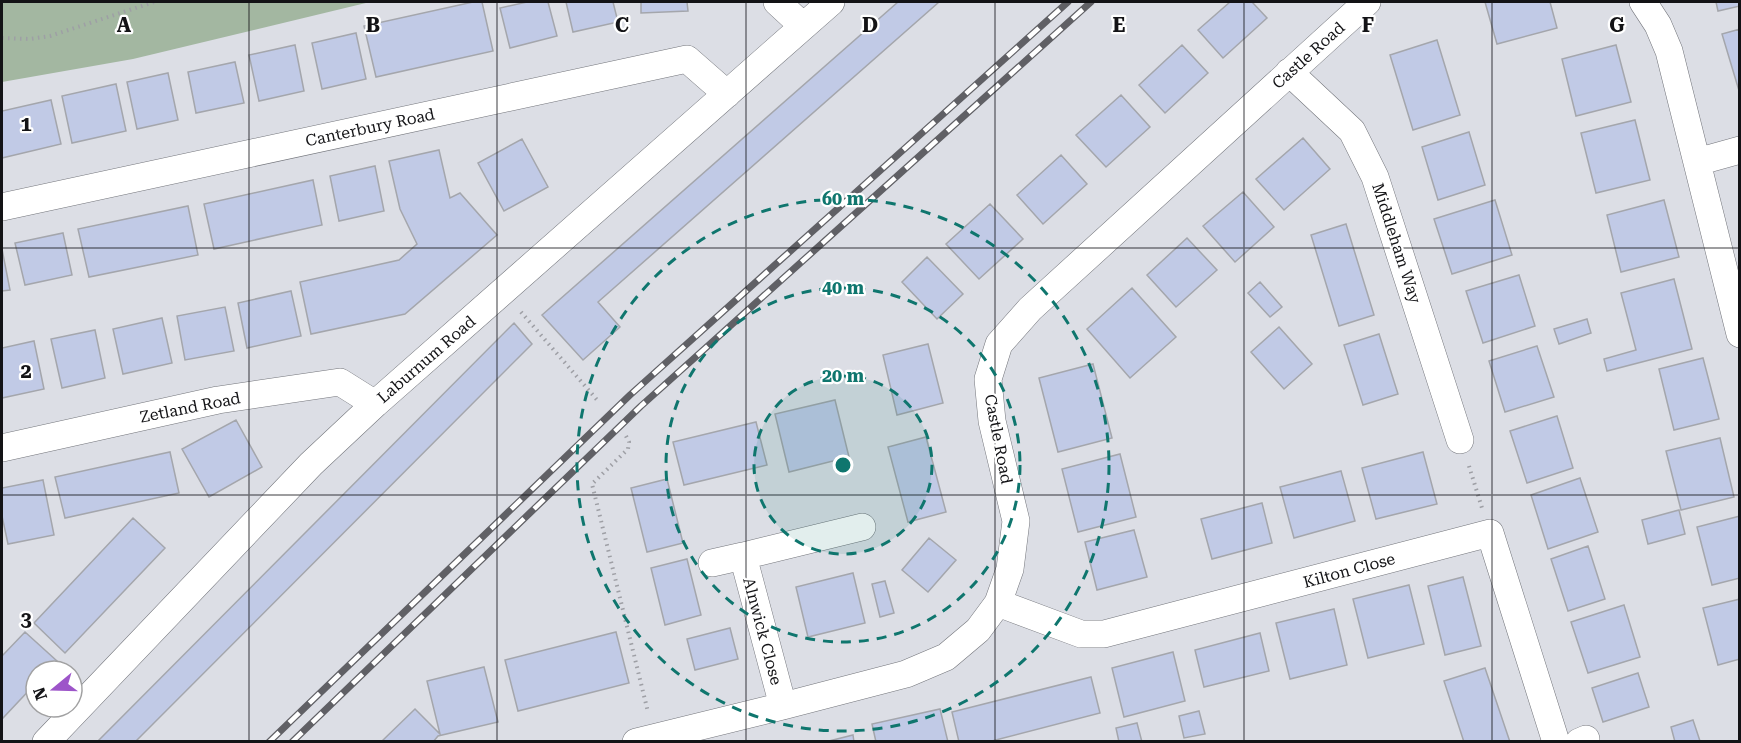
<svg xmlns="http://www.w3.org/2000/svg" width="1741" height="743" font-family="'Roboto Serif',serif">
<style>
.green{fill:#a3b7a1}
.building{fill:#c1cae6;stroke:#a4a6ac;stroke-width:1.5}
.lines{fill:none;stroke-linecap:round;stroke-linejoin:round}
.street-casing{stroke:#73757b;stroke-width:28}
.path{stroke:#9e9fa5;stroke-width:4;stroke-dasharray:1.5 4.5;stroke-linecap:butt}
.street{stroke:#fff;stroke-width:27}
.rail-casing{stroke:#606065;stroke-width:7}
.rail{stroke:#fff;stroke-width:4.5;stroke-dasharray:14;stroke-linecap:butt}
.grid{fill:none;stroke:#131316;stroke-width:1.5;stroke-opacity:0.55}
.ring{fill:none;stroke:#0f766e;stroke-width:3;stroke-dasharray:10 8}
.labels{text-anchor:middle;stroke-width:4.5;stroke-linejoin:round;paint-order:stroke}
.street-label{font-size:16px;fill:#131316;stroke:#fff}
.grid-label{font-size:20px;text-anchor:middle;font-weight:bold;fill:#131316;stroke:#fff;stroke-width:4.5;stroke-linejoin:round;paint-order:stroke}
.centre{fill:#0f766e;stroke:#fff;stroke-width:3}
.ring-label{font-size:18px;text-anchor:middle;font-weight:bold;fill:#0f766e;stroke:#fff;stroke-width:4.5;stroke-linejoin:round;paint-order:stroke}
</style>
<rect width="100%" height="100%" fill="#dcdee5"/>
<path class="green" d="M2,2H370L133,59L2,82Z"/>
<path class="building" d="M473,2H482L493,51L376,77L364,26Z
M527,2H548L557,36L510,48L500,8Z
M566,2H613L618,22L573,32Z
M641,2H687L688,11L641,13Z
M898,2H939L598,302L620,327L583,360L542,315Z
M1230,2H1252L1267,18L1223,58L1198,30Z
M1485,2H1550L1557,28L1497,44Z
M1716,2H1740V6L1718,11Z
M1740,29V94L1722,34Z
M356,33L366,79L322,89L312,43Z
M1437,40L1460,115L1413,130L1390,55Z
M295,45L304,91L259,101L249,55Z
M1182,45L1208,73L1165,113L1139,85Z
M1616,45L1631,102L1576,116L1562,59Z
M235,62L244,103L196,113L188,72Z
M168,73L178,120L137,129L127,82Z
M116,84L126,131L72,143L62,96Z
M1121,95L1150,127L1106,167L1076,135Z
M51,100L61,144L2,158V111Z
M1635,120L1650,180L1596,193L1581,133Z
M1469,132L1485,185L1438,200L1422,147Z
M1303,138L1330,169L1284,210L1256,179Z
M522,139L548,187L504,211L478,163Z
M439,150L450,198L460,193L497,235L405,314L311,334L300,282L399,260L417,244L400,209L389,161Z
M1061,155L1087,184L1043,224L1017,195Z
M375,166L384,211L339,221L330,176Z
M313,180L322,225L214,249L204,204Z
M1243,192L1274,227L1235,262L1203,226Z
M1495,200L1512,255L1452,274L1434,219Z
M1664,200L1679,257L1621,272L1607,215Z
M990,204L1023,239L979,279L946,244Z
M188,206L198,255L89,277L78,229Z
M1346,224L1374,315L1339,326L1311,235Z
M63,233L72,275L25,285L15,243Z
M1187,238L1217,270L1176,307L1147,275Z
M2,249L10,290L2,291Z
M927,257L963,294L937,319L902,282Z
M1519,275L1535,326L1483,343L1466,291Z
M1674,279L1692,349L1607,371L1604,359L1636,350L1621,293Z
M1260,282L1282,307L1270,317L1248,293Z
M1132,288L1176,337L1130,378L1087,329Z
M291,291L301,336L247,348L238,303Z
M225,307L234,351L185,360L177,316Z
M162,318L172,363L123,374L113,329Z
M1587,319L1591,333L1559,344L1554,329Z
M514,323L532,344L135,742H97Z
M1279,327L1312,364L1284,389L1251,352Z
M95,330L105,378L62,388L51,339Z
M1379,334L1398,394L1363,405L1344,345Z
M34,341L44,389L2,398V348Z
M928,344L943,403L897,415L883,355Z
M1537,346L1554,397L1505,412L1489,361Z
M1703,358L1719,419L1674,430L1659,369Z
M1093,364L1112,438L1058,452L1039,378Z
M835,400L849,457L789,472L775,414Z
M1557,416L1573,468L1527,483L1510,431Z
M236,420L262,467L209,497L182,449Z
M756,422L767,465L684,485L673,442Z
M926,437L946,512L908,522L888,447Z
M1720,438L1734,497L1681,510L1666,451Z
M170,452L179,493L65,518L55,477Z
M1423,452L1437,504L1376,519L1362,468Z
M1120,454L1136,517L1078,532L1062,469Z
M1341,471L1355,521L1294,538L1280,487Z
M1580,478L1598,532L1548,549L1531,495Z
M667,479L683,543L647,552L631,488Z
M43,480L54,535L8,544L2,516V488Z
M1262,503L1272,543L1212,559L1201,519Z
M1679,510L1685,534L1648,544L1642,520Z
M1740,516V578L1712,585L1697,527Z
M133,518L165,548L65,653L34,623Z
M1134,530L1147,577L1097,590L1085,542Z
M929,538L956,560L928,592L902,570Z
M1588,546L1605,599L1568,611L1551,559Z
M687,559L701,615L665,625L651,568Z
M853,573L865,623L808,637L796,587Z
M1463,577L1481,646L1445,655L1428,586Z
M885,581L894,613L880,617L872,584Z
M1409,585L1424,644L1368,658L1353,599Z
M1740,599V659L1718,665L1703,608Z
M1624,605L1640,657L1588,673L1571,622Z
M1334,609L1347,665L1290,679L1276,623Z
M730,628L738,659L695,670L687,639Z
M25,632L57,661L47,671H36V683L2,719V656Z
M616,632L629,683L518,711L505,660Z
M1260,633L1269,671L1204,687L1195,650Z
M1173,652L1185,701L1124,717L1112,668Z
M484,667L498,722L438,736L433,742H381L415,709L440,734L427,681Z
M1485,668L1510,742H1464L1444,681Z
M1638,673L1649,707L1603,722L1592,688Z
M1091,677L1100,713L988,742H959L952,712Z
M940,709L948,742H876L872,724Z
M1199,711L1205,734L1184,738L1179,716Z
M1693,720L1700,741L1675,742L1671,727Z
M1137,723L1142,742H1119L1116,728Z
M853,735L854,742H825Z"/>
<g class="lines">
<g class="street-casing">
<path id="street" d="M777,2L803,26
M1643,2L1658,25L1669,51L1740,334
M1289,72L1352,131L1375,177L1460,440
M1697,162L1740,150
M2,207L687,59L727,94
M2,448L218,400L340,382L375,404
M712,563L743,556
M998,603L1081,634H1104L1490,533L1556,742
M783,706L743,556L862,527
M46,742L311,464L375,404L831,2
M636,742L783,706L906,674L946,657L978,630L998,603L1010,569L1016,521L992,421L988,379L999,344L1030,309L1367,2
M1579,742L1586,739"/>
</g>
<path class="path" d="M2,38L30,39L50,36L154,2
M521,312L598,401
M626,436L629,442L628,449L592,484L648,712
M1469,466L1482,508"/>
<use href="#street" class="street"/>
<g class="rail-casing">
<path id="rail" d="M269,742L630,395L1068,2
M292,742L641,406L1091,2"/>
</g>
<use href="#rail" class="rail"/>
</g>
<path class="grid" d="M249,2V742M497,2V742M746,2V742M995,2V742M1244,2V742M1492,2V742M2,248H1740M2,495H1740"/>
<circle cx="843" cy="465" r="89" fill="#0f766e" fill-opacity=".12"/>
<g class="ring">
<circle cx="843" cy="465" r="89"/>
<circle cx="843" cy="465" r="177"/>
<circle cx="843" cy="465" r="266"/>
</g>
<g class="labels">
<g class="street-label">
<text transform="translate(1308 55) rotate(-42)" y="6">Castle Road</text>
<text transform="translate(370 127) rotate(-12)" y="6">Canterbury Road</text>
<text transform="translate(1397 243) rotate(72)" y="6">Middleham Way</text>
<text transform="translate(426 359) rotate(-41)" y="6">Laburnum Road</text>
<text transform="translate(190 407) rotate(-11)" y="6">Zetland Road</text>
<text transform="translate(999 439) rotate(79)" y="6">Castle Road</text>
<text transform="translate(1349 570) rotate(-15)" y="6">Kilton Close</text>
<text transform="translate(763 631) rotate(75)" y="6">Alnwick Close</text>
</g>
</g>
<g class="grid-label">
<text x="124" y="32">A</text>
<text x="373" y="32">B</text>
<text x="622" y="32">C</text>
<text x="870" y="32">D</text>
<text x="1119" y="32">E</text>
<text x="1368" y="32">F</text>
<text x="1617" y="32">G</text>
<text x="26" y="131">1</text>
<text x="26" y="378">2</text>
<text x="26" y="626">3</text>
</g>
<circle cx="843" cy="465" r="9" class="centre"/>
<g class="ring-label">
<text x="843" y="205">60 m</text>
<text x="843" y="294">40 m</text>
<text x="843" y="382">20 m</text>
</g>
<rect width="1741" height="743" fill="none" stroke="#131316" stroke-width="6"/>
<g transform="translate(54 689) rotate(251)"><circle r="28" fill="#ffffff" stroke="#a1a1a2" stroke-width="1.5"/>
<path d="M0-4.5L10 22L0 15L-10 22Z" fill="#9d55c9"/>
<text y="-9" font-size="16" font-weight="bold" text-anchor="middle" fill="#131316">N</text>
</g>
</svg>
